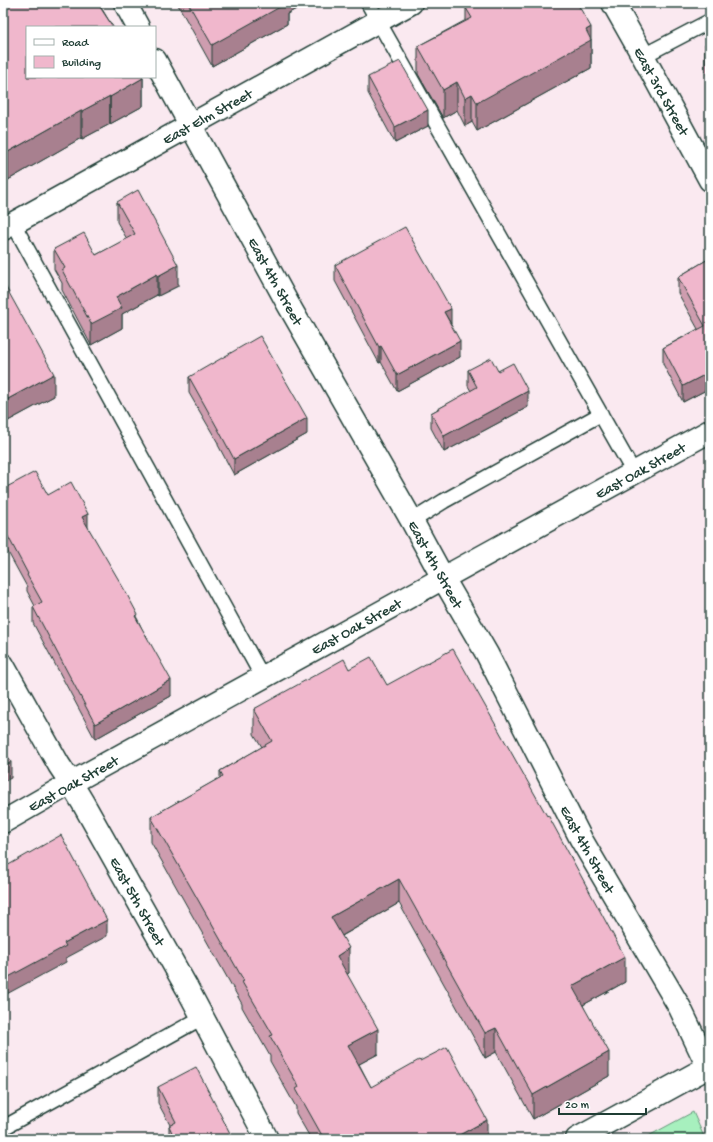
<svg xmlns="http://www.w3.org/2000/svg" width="713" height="1142" font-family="'Gochi Hand',sans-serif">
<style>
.green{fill:#a7f0be;stroke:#639679}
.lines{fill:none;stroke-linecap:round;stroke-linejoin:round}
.service-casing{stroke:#1f3d34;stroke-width:17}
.minor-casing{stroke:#1f3d34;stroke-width:25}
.secondary-casing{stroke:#1f3d34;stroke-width:25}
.service{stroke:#fff;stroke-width:14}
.minor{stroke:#fff;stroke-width:22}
.secondary{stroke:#fff;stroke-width:22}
.wall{fill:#ce9daf;stroke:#1f3d34}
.shaded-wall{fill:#a8808f;stroke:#1f3d34}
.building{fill:#f0b7cc;stroke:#1f3d34}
.labels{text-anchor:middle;stroke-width:3;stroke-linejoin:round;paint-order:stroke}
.street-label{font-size:15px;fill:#1f3d34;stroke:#fff}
</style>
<rect width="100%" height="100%" fill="#fae9f0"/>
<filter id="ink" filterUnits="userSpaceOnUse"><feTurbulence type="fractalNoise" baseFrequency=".025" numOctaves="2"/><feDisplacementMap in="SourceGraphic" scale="8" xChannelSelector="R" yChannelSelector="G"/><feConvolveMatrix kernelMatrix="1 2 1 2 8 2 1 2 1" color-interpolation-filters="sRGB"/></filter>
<g filter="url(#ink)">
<path class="green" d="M693,1112L705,1139H643Z"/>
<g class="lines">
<g class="service-casing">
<path id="service" d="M368,3L634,473
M643,56L710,21
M13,223L263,678
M412,521L444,501L601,414
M3,1128L203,1017"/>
</g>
<g class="minor-casing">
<path id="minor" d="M125,3L138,27
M613,3L643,56L710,180
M155,60L288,304L412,521L443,578L487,654L581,839L680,1008L710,1071
M3,665L59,765L71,783L83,803L187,988L267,1139
M3,822L71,783L710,431
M577,1139L710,1066"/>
</g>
<g class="secondary-casing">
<path id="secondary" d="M3,229L411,3"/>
</g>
<use href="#service" class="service"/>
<use href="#minor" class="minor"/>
<use href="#secondary" class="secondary"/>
</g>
<path class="wall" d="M3,3L102,9L143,77V106L110,124L82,139L81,138L8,180L7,178L3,180Z
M177,3H307L287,14V24L212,66Z
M466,8L591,39V68L477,131L472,122L465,126L457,110L443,118L418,74V46L466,20Z
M710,41V81L705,71V44Z
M368,77L428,126L395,143L368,93Z
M117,202L178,286L158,296L157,295L122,314V328L91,345L62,290V283L54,269V249L96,255L127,239L117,222Z
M710,258V388L683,402L663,364V348L698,329L678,293V277Z
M335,265L451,325L460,357L397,391L381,362L379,363L335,281Z
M3,282L54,396L8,421L3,413Z
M468,370L498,371L528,407L444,452L431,428V413L471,391L468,386Z
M189,377L307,434L234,475L218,445V443L189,393Z
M3,489L48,495L88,528L138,620L171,696L95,739L33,623V607L35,606L27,591V587L3,543Z
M349,669L387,685L625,982L583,1005L609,1076L533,1119L496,1052L485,1058L399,903L342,936L349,973L347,974L378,1054L359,1064L371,1087L487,1139H311L296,1113V1107L270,1061V1056L242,1007V1004L151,842V817L220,778V771L262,747L254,734V709Z
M158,1087L233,1139H169V1126L170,1125L158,1103Z"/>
<path class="shaded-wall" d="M283,3H307L287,14V24L212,66V45Z
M591,27V68L477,131V103Z
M143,78V106L110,124V97Z
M457,82V110L443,118V90Z
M472,94V122L465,126V98Z
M110,96V124L82,139V111Z
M428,110V126L395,143V127Z
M81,111V138L8,180V152Z
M7,151V178L3,180V153Z
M178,265V286L158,296V276Z
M157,274V295L122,314V328L91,345V324L116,297Z
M451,309V324L444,312Z
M460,341V357L397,391V375Z
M381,346V362L379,363V347Z
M710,372V388L683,402V386Z
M54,374V396L8,421V399Z
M528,391V407L444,452V436Z
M307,418V434L234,475V459Z
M88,514V530L82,517Z
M171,680V696L95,739V724Z
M11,762V778L3,782V767Z
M399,879V903L331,942V917Z
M107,920V936L66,958V962L3,996V980L64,943Z
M349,948V973L337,980V956Z
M625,957V982L572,1011V986Z
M496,1028V1052L485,1058V1033Z
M378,1029V1054L348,1070V1045Z
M609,1052V1076L533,1119V1095Z
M487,1120V1139H452Z"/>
<path class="building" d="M3,3H100L102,6L100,7L113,27H27V77H143V78L110,97V96L82,111H81L8,152L7,151L3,153V38L4,37L3,35Z
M188,3H287L212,45Z
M475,3H577L591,27L586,30L591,40L477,103L472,94L465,98L457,82L443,90L418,46L472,18L466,8Z
M710,41V53L705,44Z
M400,61L428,110L395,127L368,77Z
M138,190L178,265L158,276L157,274L116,297L122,308L91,324L62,270L65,268L54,249L84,233L96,255L135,234L117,202Z
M405,227L451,309L444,312L460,341L397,375L381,346L379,347L335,265Z
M710,258V372L683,386L663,348L705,326L678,277Z
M3,282L54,374L8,399L3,391Z
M260,336L307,418L234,459L218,429L189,377Z
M491,358L498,371L513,363L528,391L444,436L431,413L477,387L468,370Z
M35,472L48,495L71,482L88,514L82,517L124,589L138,615L135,616L171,680L95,724L33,607L42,602L27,575L28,574L3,527V489Z
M453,649L547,816L548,815L625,957L572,986L609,1052L533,1095L496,1028L485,1033L399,879L331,917L349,948L337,956L378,1029L348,1045L371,1087L419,1060L420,1061L447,1047L487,1120L452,1139H324L296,1089L299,1087L270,1036L273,1035L242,982L244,981L151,817L223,776L220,771L272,741L254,709L344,659L349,669L371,657L387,685Z
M3,749L11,762L3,767Z
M61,835L107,920L64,943L66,946L3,980V866H4L5,867Z
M196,1067L233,1139H175L169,1126L176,1122L158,1087Z"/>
</g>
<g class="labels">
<g class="street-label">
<text transform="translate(662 91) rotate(61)" y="5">East 3rd Street</text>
<text transform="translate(207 116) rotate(-29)" y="5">East Elm Street</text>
<text transform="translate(276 281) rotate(61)" y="5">East 4th Street</text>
<text transform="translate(640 470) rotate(-29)" y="5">East Oak Street</text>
<text transform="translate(436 564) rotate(61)" y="5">East 4th Street</text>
<text transform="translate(356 626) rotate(-29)" y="5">East Oak Street</text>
<text transform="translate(73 783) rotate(-29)" y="5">East Oak Street</text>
<text transform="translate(588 849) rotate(61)" y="5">East 4th Street</text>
<text transform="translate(138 901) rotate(61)" y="5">East 5th Street</text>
</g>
</g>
<rect width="713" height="1142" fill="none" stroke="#fff" stroke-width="16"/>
<rect x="8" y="8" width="697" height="1126" fill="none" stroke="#1f3d34" stroke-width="1.5" filter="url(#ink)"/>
<rect x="26" y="26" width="130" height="52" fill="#ffffff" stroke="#a5b1ae"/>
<rect x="34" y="39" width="20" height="6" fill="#ffffff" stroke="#a5b1ae"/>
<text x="62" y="46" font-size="12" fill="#1f3d34">Road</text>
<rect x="34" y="56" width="20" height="12" fill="#f0b7cc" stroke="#a5b1ae"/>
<text x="62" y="66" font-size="12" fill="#1f3d34">Building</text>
<path d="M559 1108v6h87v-6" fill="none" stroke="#1f3d34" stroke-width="2"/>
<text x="565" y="1108" font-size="12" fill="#1f3d34" stroke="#ffffff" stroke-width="3" paint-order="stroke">20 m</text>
</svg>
